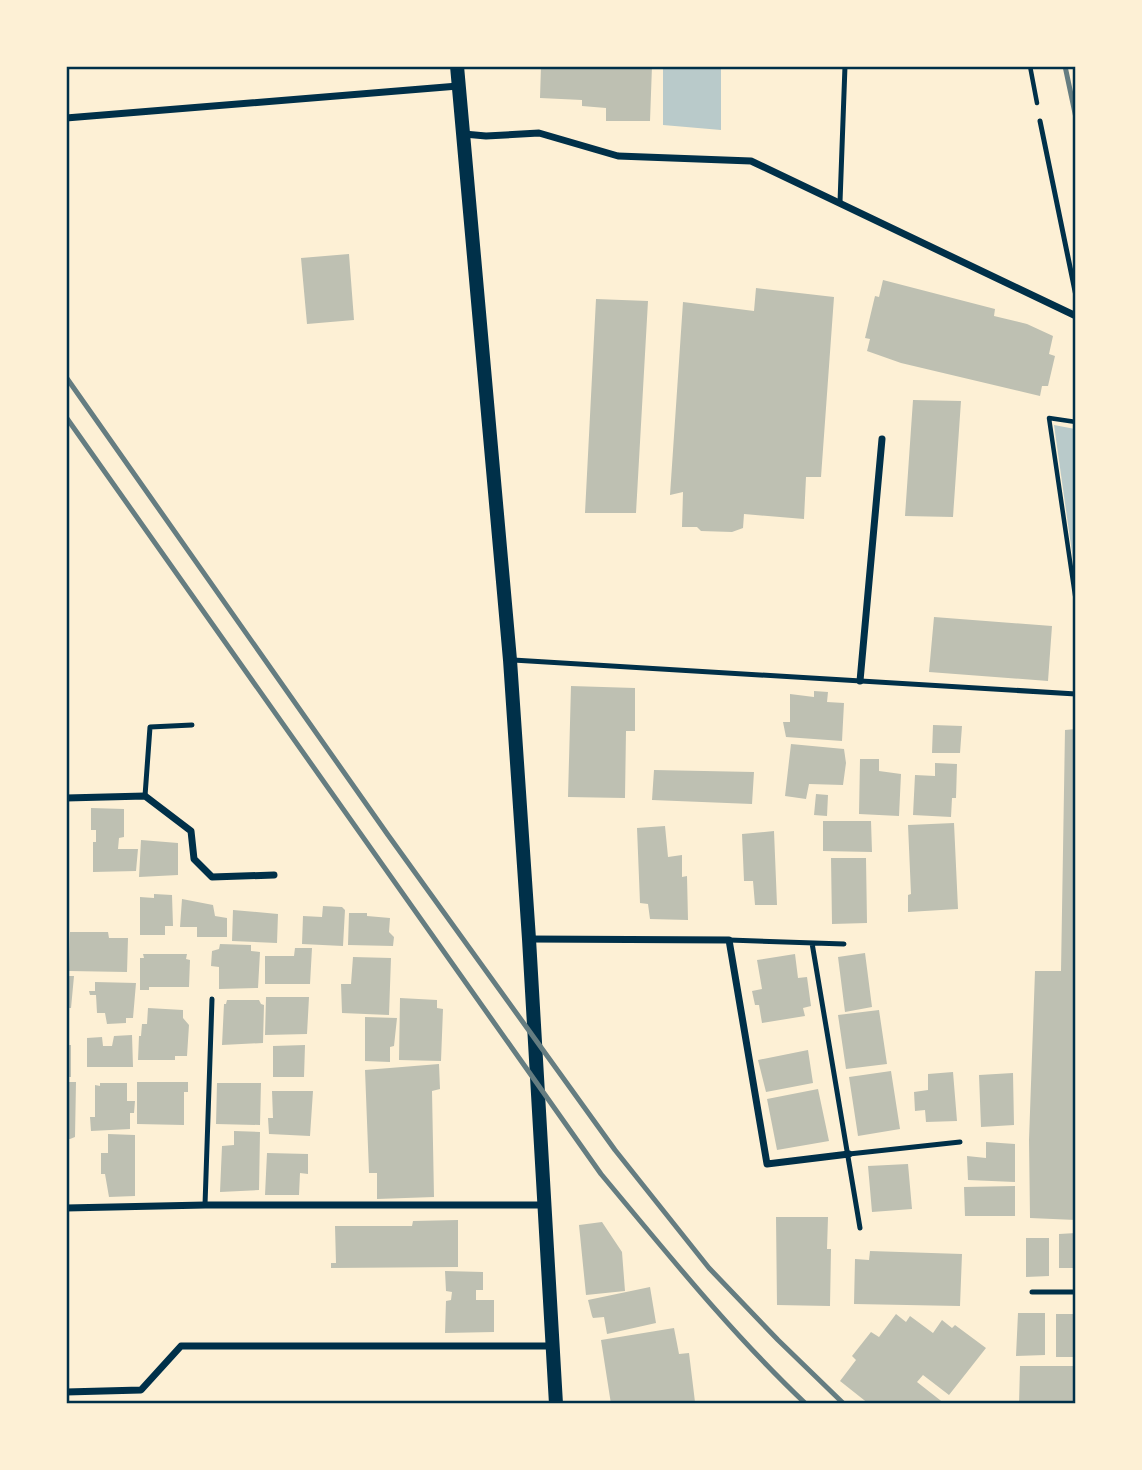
<svg xmlns="http://www.w3.org/2000/svg" width="1142" height="1470" font-family="Commissioner,sans-serif">
<style>
.green{fill:#b9caca}
.building{fill:#bec0b2}
.lines{fill:none;stroke-linecap:round;stroke-linejoin:round}
.path{stroke:#003049;stroke-width:4.5}
.service{stroke:#003049;stroke-width:5}
.minor{stroke:#003049;stroke-width:7}
.secondary{stroke:#003049;stroke-width:14}
.rail{stroke:#657d81;stroke-width:5}
.neatline{fill:none;stroke:#003049;stroke-width:2.5}
</style>
<rect width="100%" height="100%" fill="#fdf0d5"/>
<path class="green" d="M663,67H721V130L663,125Z
M1054,425L1075,429V574Z"/>
<path class="building" d="M541,66H652L650,121H606V108L582,106V100L540,98Z
M349,254L354,320L307,324L301,258Z
M883,280L995,309L994,316L1027,324L1053,336L1049,354L1055,356L1048,386H1042L1040,396L901,363L867,351L870,339L865,338L875,296L879,297Z
M756,288L834,297L821,477H806L804,519L744,514L743,528L732,532L701,531L697,527H682L683,492L670,495L683,302L754,311Z
M596,299L648,301L636,513H585Z
M913,400L961,401L953,517L905,516Z
M934,617L1052,626L1048,681L929,672Z
M571,686L635,688V731H626L625,798L568,797Z
M814,691L828,692L827,702L844,703L842,741L786,737L783,722H790V694L814,697Z
M933,725L962,726L960,753H932Z
M1076,729V1220L1030,1218L1029,1140L1035,971H1061L1065,730Z
M791,744L844,749L846,763L843,785L809,784L806,799L785,796Z
M860,759H879V771L901,774L899,816L859,814Z
M935,763L957,764L956,798H952L951,817L913,815L915,775L935,776Z
M654,770L754,772L752,804L652,800Z
M816,794L828,795L827,816L814,815Z
M91,808L124,809V837L119,838L118,849H138L136,871L93,872V842H96V830H91Z
M823,821H871L872,852L823,851Z
M954,823L958,909L908,912V895L911,894L908,825Z
M665,826L668,857L682,855V877L687,876L688,920L650,919L648,904L640,903L637,828Z
M774,831L777,905H755L753,881H744L742,834Z
M141,840L178,843V875L139,877Z
M831,858H866L867,923L832,924Z
M154,894L172,895L173,926H165V935H140V897L154,898Z
M182,899L213,905L215,916L227,918V937H197V927H180Z
M323,906L342,907L345,910L343,946L302,944L303,916L322,917Z
M233,910L278,914L277,943L232,941Z
M349,913H367V916L390,918L389,932L394,937L393,946L348,945Z
M70,932H108L109,938H128L127,972L69,971Z
M220,944L251,945V951L260,952L258,988L219,989V967L211,966L212,951L219,949Z
M295,948H312L310,984H265V956H294Z
M865,953L872,1007L845,1012L838,957Z
M143,954H187L186,959L190,960L189,987H149V990H140V958H144Z
M795,954L798,978L807,977L811,1006L803,1008L805,1016L762,1023L759,1005H755L752,991L762,989L757,960Z
M353,957L391,958L389,1015L342,1013L341,984H351Z
M66,976H74L71,1008H66Z
M95,982L136,983L133,1018H126V1023L107,1024L105,1013H97L96,995H90L89,991H95Z
M266,997H309L307,1034L265,1035Z
M400,998L437,1000V1008L443,1009L441,1061L399,1060Z
M227,1000H259L261,1004L264,1005L263,1043L222,1045L224,1004H226Z
M148,1008L183,1010V1018L189,1025L187,1056H175V1060H138L139,1036H141L142,1024H147Z
M879,1010L887,1064L846,1069L838,1015Z
M365,1017L397,1018L394,1046L390,1047V1062L365,1061Z
M132,1035L133,1067H87V1038L102,1037L103,1046H112L114,1036Z
M66,1045H71V1077H66Z
M305,1045L304,1077H273V1046Z
M808,1050L813,1083L766,1092L758,1060Z
M439,1064L440,1089L432,1091L434,1197L377,1199V1173H369L365,1070Z
M891,1071L900,1129L858,1136L849,1077Z
M953,1072L957,1121L926,1122L925,1110L915,1111L914,1092L928,1090V1074Z
M1013,1073L1014,1125L981,1127L979,1075Z
M66,1082H76L75,1137L70,1139H66Z
M137,1082H188V1092H184V1125L137,1124Z
M100,1083H127V1101H135L134,1113H130V1129L91,1131L90,1117H95V1085L100,1086Z
M217,1083H261L260,1125L216,1124Z
M818,1089L829,1141L777,1150L767,1099Z
M272,1091H313L310,1136L269,1134L268,1118H273Z
M234,1131L260,1132L259,1190L220,1192L222,1146L234,1145Z
M108,1134L135,1135V1196L109,1197L105,1174H101V1153H108Z
M986,1142L1015,1144V1182L968,1180L967,1156L986,1158Z
M267,1153L308,1154V1174L300,1173L299,1195H265Z
M908,1164L912,1209L872,1212L868,1166Z
M1015,1186V1216H965L964,1187Z
M776,1217H828L827,1249H831L830,1306L777,1305Z
M458,1220V1267L331,1268V1263H336L335,1226H412L413,1221Z
M602,1222L622,1252L625,1291L586,1295L579,1225Z
M1076,1233V1268H1059V1234Z
M1026,1238H1049V1276L1026,1277Z
M870,1251L962,1254L960,1306L854,1304L855,1259L869,1260Z
M445,1271L483,1272V1290H476V1300H494V1332L445,1333L446,1301L451,1300L452,1292L446,1291Z
M650,1287L656,1323L607,1334L604,1317L593,1318L592,1316L588,1300Z
M1018,1313H1045V1355L1016,1356Z
M896,1314L906,1322L910,1316L933,1333L942,1320L952,1328L955,1325L986,1348L949,1395L923,1375L917,1382L945,1404H869L840,1381L856,1360L852,1356L871,1332L879,1337Z
M1056,1314H1075L1076,1357H1056Z
M674,1328L679,1354L689,1353L695,1402L611,1404L601,1340Z
M1020,1366H1076V1404H1019Z"/>
<g class="lines">
<path class="path" d="M1030,66L1037,103
M1076,422L1049,418L1076,602"/>
<path class="service" d="M1040,121L1076,296
M840,202L845,66
M513,660L1076,694
M145,796L150,727L192,725
M729,940L844,944
M812,943L860,1228
M849,1154L960,1142
M205,1205L212,999
M1032,1292H1076"/>
<path class="minor" d="M66,118L458,86
M464,134L486,136L539,133L618,156L751,161L1076,316
M860,681L882,439
M66,798L145,796L191,831L194,859L212,877L274,875
M529,939L729,940L767,1164L849,1154
M66,1208L205,1205H543
M66,1392L141,1390L181,1346H552"/>
<path class="secondary" d="M457,66L510,660L529,939L556,1404"/>
<path class="rail" d="M1065,66L1076,118
M66,377L388,835L615,1150L709,1268L778,1340L844,1404
M66,417L601,1174C667,1253 731,1333 806,1404"/>
</g>
<rect width="1142" height="1470" fill="none" stroke="#fdf0d5" stroke-width="136"/>
<rect x="68" y="68" width="1006" height="1334" class="neatline"/>
</svg>
